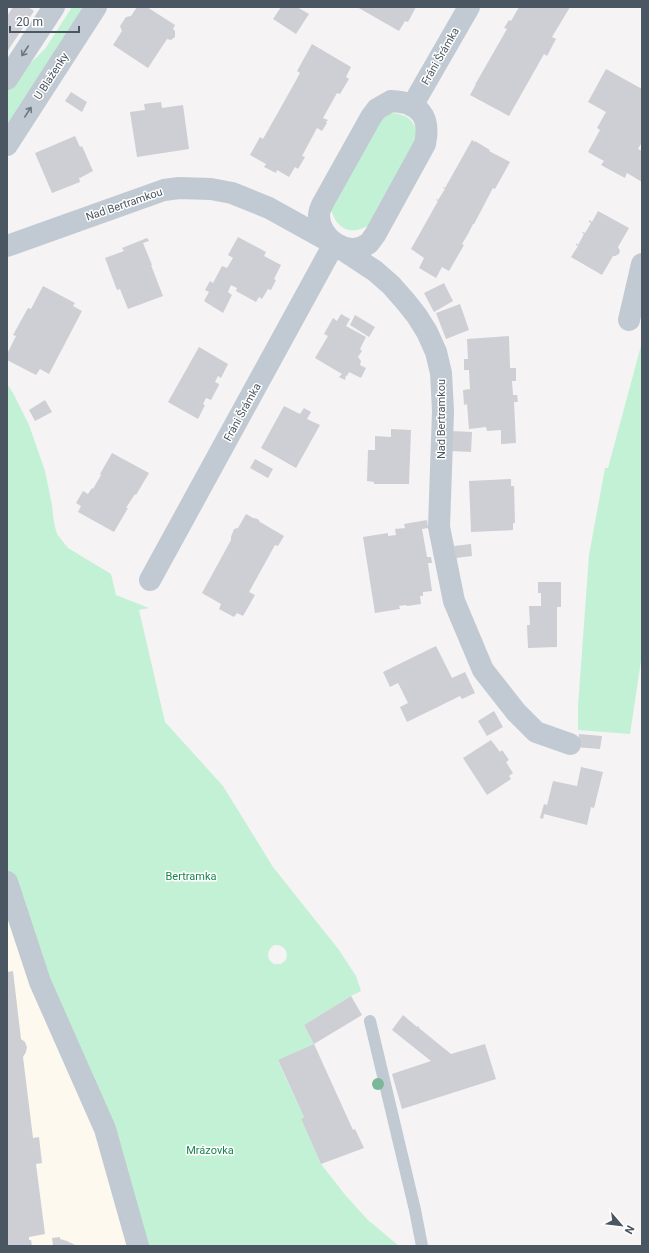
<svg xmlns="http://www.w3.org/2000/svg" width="649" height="1253" font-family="Roboto,sans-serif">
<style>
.commercial{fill:#fdf9ef}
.green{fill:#c3f1d5;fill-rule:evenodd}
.building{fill:#cdcfd5}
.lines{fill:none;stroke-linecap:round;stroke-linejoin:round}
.lane{stroke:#c1cad2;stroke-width:12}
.street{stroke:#c1cad2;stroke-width:22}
.tree{fill:#7bb799}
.oneway{stroke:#6e7983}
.labels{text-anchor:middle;stroke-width:3;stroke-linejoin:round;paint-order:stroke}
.street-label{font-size:11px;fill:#4a5661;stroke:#fff}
.park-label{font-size:11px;fill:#17864f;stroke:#fff}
</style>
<rect width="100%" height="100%" fill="#f5f3f3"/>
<path class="commercial" d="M7,851L147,1246H7Z"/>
<path class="green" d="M72,7H88L7,133V89L12,81L45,49Z
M391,113C410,114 417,123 417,141L371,224C352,236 338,231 331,210L376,122Z
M642,342V654L630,734L578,730V706L589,555L605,468H608Z
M7,384L13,393L29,425L45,471L52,505L54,523L57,534L68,548L111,574L116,595L149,608L139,610L165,722L223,786L273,867L339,950L356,976L361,991L351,996L304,1025L314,1044L278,1061L304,1117L301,1119L321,1164L346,1196L368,1220L399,1246H138L105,1129L7,910ZM274,945C283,944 289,950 286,960L281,964H274C266,959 266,951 274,945Z"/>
<path class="building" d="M13,7H28L34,11L7,52V16Z
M137,7H147L175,25L173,29L175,31V37L171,40L167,39L148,68L113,45L122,31L120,26L126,17L131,16Z
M281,7H297L309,14L296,34L273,19Z
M357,7H416L408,22L405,21L399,31Z
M519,7H570L552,37L556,39L547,56L544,54L509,116L470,95L476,84L474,82L476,83L507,29L504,28L509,20L511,21Z
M312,44L351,67L346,77L349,79L340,94L337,93L323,118L328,120L326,122L327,123L322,131L317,128L302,156L305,157L298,169L295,167L289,177L277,170L276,173L264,167L266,164L250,155L260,137L263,139L294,84L300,73L297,71Z
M606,69L642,89V142L638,149L642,151V182L627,173L625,178L601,165L604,161L588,152L600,130L597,128L606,112L588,102Z
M71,92L87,102L82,112L65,101Z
M161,102L162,108L183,105L189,149L137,157L130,112L145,110L144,104Z
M75,136L80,147L82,146L93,171L80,178L79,177L80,182L52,193L35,153Z
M472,140L475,142V141L490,150L489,151L510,162L495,189L493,188L474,224H473L468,234L462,244L464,245L449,271L442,267L436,278L419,268L424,258L411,249L438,201L436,200V199L438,200L445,189L443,188V187L445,188Z
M598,211L629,228L618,247L620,251L619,254L615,256H613L602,275L571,257L578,246L576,245V243L578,245L584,234L582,233L583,232L585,233L591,223L589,222V220L592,222Z
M238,237L266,252L264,256L281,265L274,279L276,280L271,290L268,289L262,299L259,297L256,302L236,291L237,288L231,285L228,292L232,295L223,313L204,301L209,292L205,290L210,281L213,283L222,266L227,268L233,258L228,255Z
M147,238L149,241L143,243L152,265H151L163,296L128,309L120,289L117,290L105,258L124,251L122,248Z
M444,283L453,301L434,312L424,293Z
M43,286L75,303L73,306L82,311L49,374L40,369L36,375L7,360V354L16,336L13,335L28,308L31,309Z
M460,304L469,330L446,339L436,313Z
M341,314L350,319L346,326L366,337L360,349L362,351L358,357L361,361L360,365L366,368L361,378L349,372L347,376L346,375L345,380L339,377L342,374L315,358L328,336L324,334L333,318L337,321Z
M355,315L375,327L369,337L350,325Z
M509,336L510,368H516V381H512L513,395H517L518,402H514L516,443L501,444V430L487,431L486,427L469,429L467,404L464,405L463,390L470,389L469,370H464V359H468L467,339Z
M199,347L228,364L221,378L218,376L215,382L219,384V385L211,400L206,398L203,404L205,405L198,419L168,402Z
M45,400L52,412L35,421L29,410Z
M284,406L300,414L304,408L311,412L307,419L320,425L296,468L261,448Z
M391,429L411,430L409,484H374V482L367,481L368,450H375V436L391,437Z
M451,431L472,432L471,452L451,451Z
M112,453L149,473L136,495L135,494L126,508H128L114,532L78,512L81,506L76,503L83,491L88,494L92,488L93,489L101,475L100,474Z
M255,459L273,469L268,478L250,468Z
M511,479V486H514L515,523H513V530L471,532L469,481Z
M246,514L253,518L258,519L260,522L284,536L278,546L275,545L249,592L255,595L243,616L237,613L234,617L219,609L221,604L202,593L231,540V537L234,529L238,528Z
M427,520L428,528L422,529L427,557H431L432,563H428L432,591L423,592V596H420L421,604L407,606L406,605L399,606L400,609L375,613L363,537L388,533V536L396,535L395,529L405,528L404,524Z
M471,544L472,556L456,558L454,546Z
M538,582H561V607H557V647L528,648L527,625H530L529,606H541V593H538Z
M436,646L452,678L465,672L475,693L462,699L460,696L407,722L400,707L408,703L398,683L390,687L383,672Z
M494,711L503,727L487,736L478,721Z
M579,734L602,736L600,749L575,747L578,745Z
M491,740L500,752L502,750L509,760L506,762L513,773L509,776L511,779L487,795L463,758Z
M581,767L603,772L594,808L591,807L587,825L544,814L543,819L540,818L544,804L547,805L553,781L577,786Z
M13,971L21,1039L25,1042L27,1047L26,1052L23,1057L33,1138L39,1137L42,1163L36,1164L45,1234L29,1237V1240H31L32,1246H7V972Z
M351,996L362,1015L314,1044L304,1025Z
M403,1015L417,1027L418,1026L419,1027V1028L451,1054L485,1044L496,1079L402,1109L392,1074L431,1061L392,1030Z
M314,1044L353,1130L355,1129L364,1148L321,1164L301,1119L304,1117L278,1060Z
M60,1237V1239L67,1241L77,1246H53L52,1238Z"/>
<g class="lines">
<path class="lane" d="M370,1021L415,1210L422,1246"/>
<path class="street" d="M7,79L54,7
M391,101C419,102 431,116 425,144L375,235C373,237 371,241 369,243C348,259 319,239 319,215C319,211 321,207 323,203L371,117L377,109Z
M412,106L469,7
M7,145L96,7
M7,246L164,190L179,188L211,189L232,193L269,208L334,244L375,271L391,285L406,302L417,316L427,332L436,352L441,373L443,411L439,527L454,601L483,670L516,712L536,732L570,744
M629,320L642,264
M150,580L334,244
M7,882L40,982L105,1129L138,1246"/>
</g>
<circle class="tree" cx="378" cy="1084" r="6"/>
<defs><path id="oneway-shaft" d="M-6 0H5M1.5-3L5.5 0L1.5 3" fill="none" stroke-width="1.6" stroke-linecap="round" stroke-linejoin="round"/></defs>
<g class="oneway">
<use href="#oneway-shaft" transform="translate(25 51) rotate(123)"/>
<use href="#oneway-shaft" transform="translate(28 112) rotate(-57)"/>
</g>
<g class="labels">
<g class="street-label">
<text transform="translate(440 56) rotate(-60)" y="4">Fráni Šrámka</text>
<text transform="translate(51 76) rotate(-57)" y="4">U Blaženky</text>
<text transform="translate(124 204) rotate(-19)" y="4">Nad Bertramkou</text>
<text transform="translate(242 412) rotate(-61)" y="4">Fráni Šrámka</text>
<text transform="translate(441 419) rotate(-90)" y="4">Nad Bertramkou</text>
</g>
<g class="park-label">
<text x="191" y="880">Bertramka</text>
<text x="210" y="1154">Mrázovka</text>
</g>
</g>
<rect width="649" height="1253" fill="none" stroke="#4a5661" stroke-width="16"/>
<g transform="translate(621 1225) rotate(118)" stroke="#ffffff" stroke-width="3" paint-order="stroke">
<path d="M0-3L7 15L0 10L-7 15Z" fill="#4a5661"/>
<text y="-6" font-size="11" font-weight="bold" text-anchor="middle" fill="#4a5661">N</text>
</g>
<path d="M10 26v6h69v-6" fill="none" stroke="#4a5661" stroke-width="2"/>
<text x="16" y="26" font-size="12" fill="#4a5661" stroke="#ffffff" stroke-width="3" paint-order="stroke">20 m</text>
</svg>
